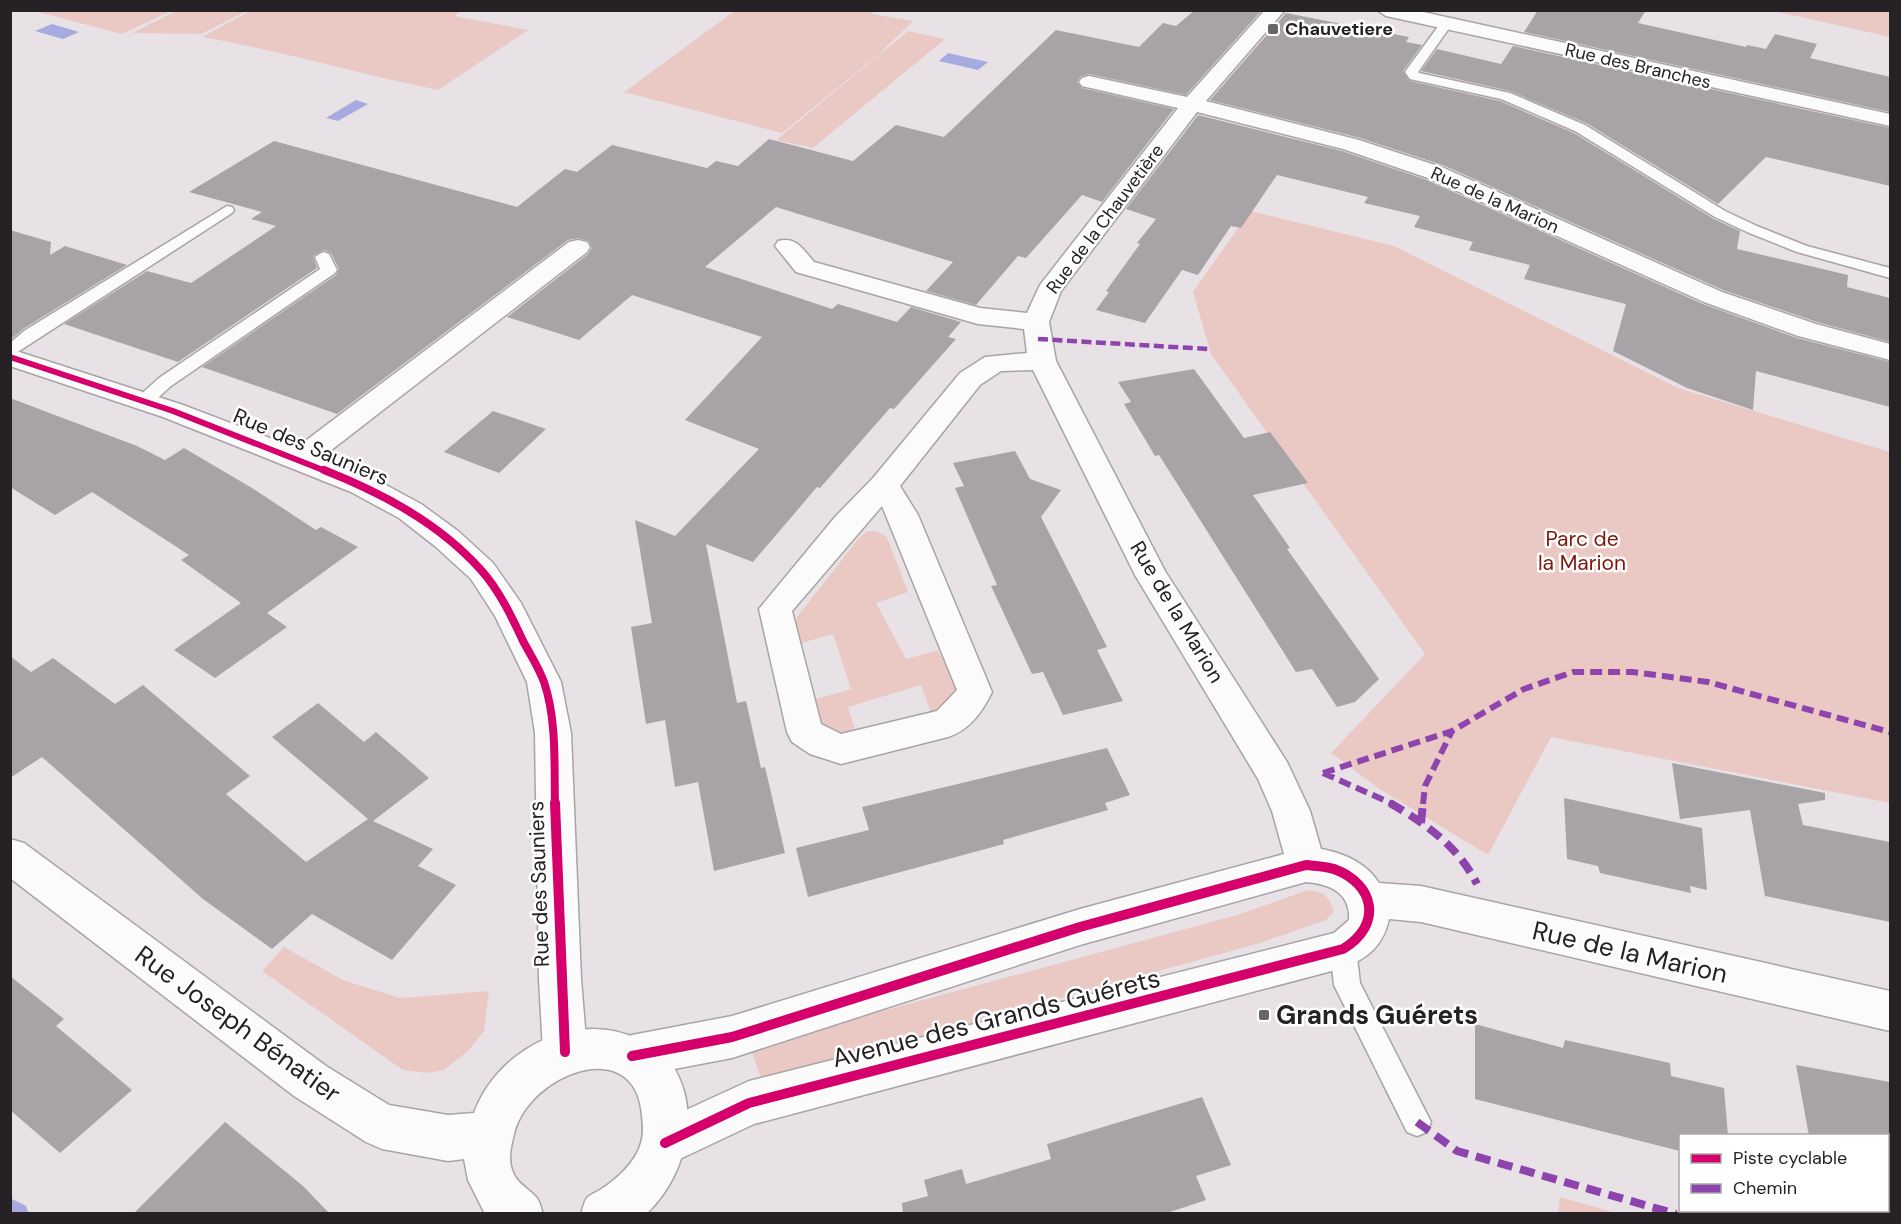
<svg xmlns="http://www.w3.org/2000/svg" width="1901" height="1224" font-family="'DM Sans',sans-serif">
<style>
.green{fill:#eac9c5}
.water{fill:#a6abdf}
.lines{fill:none;stroke-linecap:round;stroke-linejoin:round}
.stream{fill:#a6abdf;fill-rule:evenodd}
.building{fill:#a8a3a6}
.lane-casing{stroke:#a8a3a7;stroke-width:3}
.street-casing{stroke:#a8a3a7;stroke-width:3}
.secondary-casing{stroke:#a8a3a7;stroke-width:3}
.lane{fill:#fcfbfb;fill-rule:evenodd}
.street{fill:#fcfbfb;fill-rule:evenodd}
.secondary{fill:#fcfbfb;fill-rule:evenodd}
.quiet-far2{stroke:#8e44ad;stroke-width:4.5;stroke-dasharray:10 4.5;stroke-linecap:butt}
.quiet-far1{stroke:#8e44ad;stroke-width:6;stroke-dasharray:12 6;stroke-linecap:butt}
.quiet{stroke:#8e44ad;stroke-width:8;stroke-dasharray:15 8;stroke-linecap:butt}
.cycleway-far2-casing{stroke:#fff;stroke-width:9}
.cycleway-far1-casing{stroke:#fff;stroke-width:11}
.cycleway-casing{stroke:#fff;stroke-width:14}
.cycleway-far2{stroke:#d6006c;stroke-width:6}
.cycleway-far1{stroke:#d6006c;stroke-width:8}
.cycleway{stroke:#d6006c;stroke-width:10}
.poi-dot{fill:#6a6569;stroke:#fff;stroke-width:2}
.labels{text-anchor:middle;stroke-width:5;stroke-linejoin:round;paint-order:stroke}
.far-poi-label{font-size:18px;font-weight:bold;fill:#262125;stroke:#fff;text-anchor:start}
.far-street-label{font-size:18px;fill:#262125;stroke:#fff}
.street-label{font-size:21px;fill:#262125;stroke:#fff}
.park-label{font-size:21px;fill:#7c1709;stroke:#fff}
.near-street-label{font-size:26px;fill:#262125;stroke:#fff}
.near-poi-label{font-size:26px;font-weight:bold;fill:#262125;stroke:#fff;text-anchor:start}
</style>
<rect width="100%" height="100%" fill="#e8e2e7"/>
<path class="green" d="M30,10H171V11L122,34Z
M178,10H247V11L201,34L132,33Z
M252,10L461,11L454,16L528,30L438,90C359,74 282,51 202,37Z
M736,10L874,11L872,14L913,21L878,55L782,133L624,92Z
M1774,11H1890V37Z
M908,31L945,39L813,148L776,140Z
M1250,211L1394,246L1678,388L1890,452V803L1551,737L1488,855L1381,790L1331,753L1425,654L1211,354L1193,292Z
M867,531H876L887,537L908,592L876,603L906,659L938,650L958,692L933,718L921,685L848,707L856,733C826,739 821,725 813,700L851,689L833,634L798,644L793,631L797,617L859,538Z
M1308,890C1325,892 1329,896 1334,912L1326,920L1260,943L762,1081L750,1047L1237,915Z
M284,947L343,980L400,998L489,991L484,1031L468,1051L444,1070L427,1073L403,1070L262,971Z
M1560,1197L1616,1213H1558Z"/>
<path class="water" d="M52,24L79,32L63,39L35,31Z
M948,53L988,62L978,70L939,61Z
M356,100L368,104L338,121L326,118Z"/>
<g class="lines">
<path class="stream" d="M10,1198L26,1206L29,1214H10Z"/>
</g>
<path class="building" d="M1195,10H1262L1186,95L1089,74L1080,77L1077,82L1082,88L1174,109L1102,202L1082,195L1026,258L1018,256L976,305L926,291L953,262L776,207L705,267L832,309L838,304L897,322L911,307L961,322L948,337L956,339L894,409L890,408L820,488L817,487L753,562L706,544L737,703L746,701L761,768L765,767L785,853L714,871L698,782L675,787L665,720L646,724L631,627L652,623L635,520L675,536L759,449L685,420L762,337L632,295L579,340L507,317L588,254L592,248L589,241L578,238L568,240L337,414L202,367L336,275L339,269L331,253L324,250L313,256L317,268L178,362L64,324L147,271L191,283L276,226L251,219L262,212L189,192L274,141L517,207L565,169L577,172L612,145L707,168L716,161L738,166L769,139L853,161L896,125L944,137L1056,30L1139,47L1163,23L1176,26Z
M1538,10H1646L1638,23L1746,47L1747,45L1766,49L1775,34L1817,44L1810,58L1890,77V112L1524,32Z
M1286,13L1409,37L1406,42L1422,45L1403,71L1410,81L1500,101L1574,133L1714,219L1740,231L1737,249L1848,275L1847,287L1890,298V342L1817,322L1723,290L1445,166L1360,138L1210,100Z
M1513,46L1890,128V186L1766,157L1718,204L1586,123L1510,91L1421,71L1437,49L1501,64Z
M1198,115L1342,151L1427,180L1703,304L1797,338L1890,362V407L1756,371L1753,410L1687,388L1613,351L1626,304L1524,279L1530,265L1469,250L1473,242L1414,227L1420,216L1364,203L1368,197L1277,175L1241,228L1231,226L1198,275L1182,270L1145,323L1096,310L1109,292L1106,291L1140,244L1137,243L1156,219L1126,209Z
M10,230L51,242L50,255L65,246L127,265L23,329L10,340Z
M1194,369L1244,438L1270,432L1308,483L1253,495L1290,548L1287,549L1379,679L1355,702L1337,707L1312,669L1296,672L1159,455L1155,456L1124,404L1131,402L1118,382Z
M10,398L137,446L165,460L184,448L252,488L316,530L321,527L358,547L267,613L287,627L215,678L174,650L241,603L181,560L189,555L92,492L55,515L10,487Z
M493,411L546,429L499,473L444,452Z
M1015,451L1030,479L1061,490L1041,517L1107,647L1097,650L1123,701L1063,715L1043,672L1032,674L991,586L997,585L955,488L964,486L953,463Z
M10,656L31,672L53,658L115,704L143,685L250,776L226,794L306,862L368,819L272,737L318,703L364,742L376,732L429,778L373,821L433,849L418,866L456,885L392,960L312,914L272,949L203,899L42,757L10,778Z
M1107,748L1130,795L1105,803L1108,810L1003,840L1004,844L808,897L796,848L869,830L862,807Z
M1672,763L1825,793V800L1798,804L1803,825L1890,842V922L1765,896L1750,810L1680,819Z
M1564,798L1702,828L1707,890L1690,886L1691,893L1600,873L1598,866L1567,859Z
M10,976L64,1019L56,1026L132,1090L60,1153L10,1110Z
M1475,1024L1563,1048L1565,1040L1670,1063L1671,1076L1724,1088L1728,1136H1680V1151L1475,1099Z
M1796,1065L1890,1082V1136H1809Z
M1202,1097L1231,1165L1196,1176L1206,1200L1164,1214H903L902,1203L928,1196L924,1180L962,1169L966,1184L1051,1159L1047,1144Z
M225,1122L303,1186L330,1214H133Z"/>
<g class="lines">
<g class="lane-casing">
<path id="lane" d="M1446,20L1452,24L1418,72L1419,73L1510,93L1585,125L1725,211L1757,226L1807,246L1890,268V278L1797,252L1747,232L1715,217L1575,131L1501,99L1410,79L1405,72L1442,21Z
M227,206L232,207L234,210L232,213L10,357V343L24,331Z
M323,252L329,254L337,270L335,273L171,386L150,405H138L135,401L138,397L159,378L320,269L315,257Z
M1343,937L1352,941L1356,949L1360,983L1431,1122L1427,1132L1417,1136L1407,1132L1334,985L1330,949L1334,941Z"/>
</g>
<g class="street-casing">
<path id="street" d="M1265,10H1285L1206,101L1359,140L1444,168L1722,292L1816,324L1890,344V360L1798,336L1704,302L1428,178L1343,149L1197,112L1061,291L1049,322L1056,361L1165,571L1287,762L1310,811L1321,849C1344,853 1366,863 1379,883L1421,886L1890,991V1031L1421,922L1389,919C1383,946 1368,958 1343,968L754,1124L665,1166L649,1159L642,1143L649,1127L749,1081L1334,933L1349,920C1351,893 1330,884 1306,882L1080,945L732,1058L632,1077L617,1071L610,1056L617,1041L632,1035L732,1016L1080,909L1284,854L1272,811L1258,779L1135,575L1033,370L1001,371L980,385L900,486L918,515L992,692C982,712 970,730 948,737L841,764L810,754L792,742L787,732L759,609L835,517L873,478L960,373L985,357L1027,353L1024,329L978,324L796,272L775,246L778,241C796,236 803,249 814,262L980,308L1027,313L1040,285L1178,108L1082,86L1079,82L1082,78L1089,76L1187,97ZM882,506L957,690L937,711L841,734L821,724L792,611Z
M1377,10H1414L1890,114V126L1386,16Z
M578,240L587,242L590,247L587,252L321,458L373,478L421,504L458,531L493,563L521,603L561,682L571,733L581,979L587,1052L580,1067L565,1073L550,1067L543,1052L539,979L535,733L527,682L495,616L471,579L436,547L399,518L351,492L163,417L10,366V349L183,405L296,448L569,242Z"/>
</g>
<g class="secondary-casing">
<path id="secondary" d="M10,839L24,843L326,1066L389,1105L448,1115L474,1113C497,1049 577,1008 640,1040C646,1043 656,1046 660,1050C706,1096 690,1173 646,1214H581C583,1209 584,1200 588,1197C591,1194 597,1192 600,1190C616,1180 636,1162 641,1143C644,1134 643,1125 642,1116C636,1032 528,1074 514,1134C511,1146 508,1158 512,1170C516,1183 528,1188 536,1197C540,1201 541,1209 543,1214H485L468,1180L464,1159L448,1161L382,1149L366,1142L294,1096L10,878Z"/>
</g>
<use href="#lane" class="lane"/>
<use href="#street" class="street"/>
<use href="#secondary" class="secondary"/>
<path class="quiet-far2" d="M1038,339L1208,349"/>
<path class="quiet-far1" d="M1323,773L1452,731L1524,689L1573,672H1633L1708,682L1890,732
M1323,773L1393,804
M1423,804L1425,786L1452,731"/>
<path class="quiet" d="M1390,803C1426,824 1458,846 1477,884
M1421,823L1423,803
M1417,1122L1457,1151L1676,1214"/>
<g class="cycleway-far2-casing">
<path id="cycleway-far2" d="M10,357L173,411L328,472"/>
</g>
<g class="cycleway-far1-casing">
<path id="cycleway-far1" d="M324,470C382,493 439,523 481,570C499,590 512,617 523,641C530,654 539,668 544,682C557,720 554,765 555,804"/>
</g>
<g class="cycleway-casing">
<path id="cycleway" d="M555,803L565,1052
M632,1056L732,1037L1080,927L1306,865C1315,866 1325,866 1334,869C1375,884 1383,925 1343,949L749,1103L665,1143"/>
</g>
<use href="#cycleway-far2" class="cycleway-far2"/>
<use href="#cycleway-far1" class="cycleway-far1"/>
<use href="#cycleway" class="cycleway"/>
</g>
<g class="poi-dot">
<rect x="1267" y="23" width="12" height="12" rx="3"/>
<rect x="1258" y="1009" width="12" height="12" rx="3"/>
</g>
<g class="labels">
<g class="far-poi-label">
<text x="1285" y="35">Chauvetiere</text>
</g>
<g class="far-street-label">
<text transform="translate(1638 66) rotate(13)" y="6">Rue des Branches</text>
<text transform="translate(1495 200) rotate(24)" y="6">Rue de la Marion</text>
<text transform="translate(1105 219) rotate(-53)" y="6">Rue de la Chauvetière</text>
</g>
<g class="street-label">
<text transform="translate(311 447) rotate(23)" y="7">Rue des Sauniers</text>
<text transform="translate(1177 612) rotate(59)" y="7">Rue de la Marion</text>
<text transform="translate(539 884) rotate(-92)" y="7">Rue des Sauniers</text>
</g>
<g class="park-label">
<text x="1582" y="546">Parc de<tspan x="1582" dy="24">la Marion</tspan></text>
</g>
<g class="near-street-label">
<text transform="translate(1630 952) rotate(13)" y="9">Rue de la Marion</text>
<text transform="translate(996 1018) rotate(-14)" y="9">Avenue des Grands Guérets</text>
<text transform="translate(238 1024) rotate(36)" y="9">Rue Joseph Bénatier</text>
</g>
<g class="near-poi-label">
<text x="1276" y="1024">Grands Guérets</text>
</g>
</g>
<rect width="1901" height="1224" fill="none" stroke="#262125" stroke-width="24"/>
<rect x="1679" y="1134" width="210" height="78" fill="#ffffff" stroke="#a8a6a8" stroke-width="1.5"/>
<rect x="1691" y="1154" width="30" height="9" fill="#d6006c" stroke="#a8a6a8" stroke-width="1.5"/>
<text x="1733" y="1164" font-size="18" fill="#262125">Piste cyclable</text>
<rect x="1691" y="1184" width="30" height="9" fill="#8e44ad" stroke="#a8a6a8" stroke-width="1.5"/>
<text x="1733" y="1194" font-size="18" fill="#262125">Chemin</text>
</svg>
